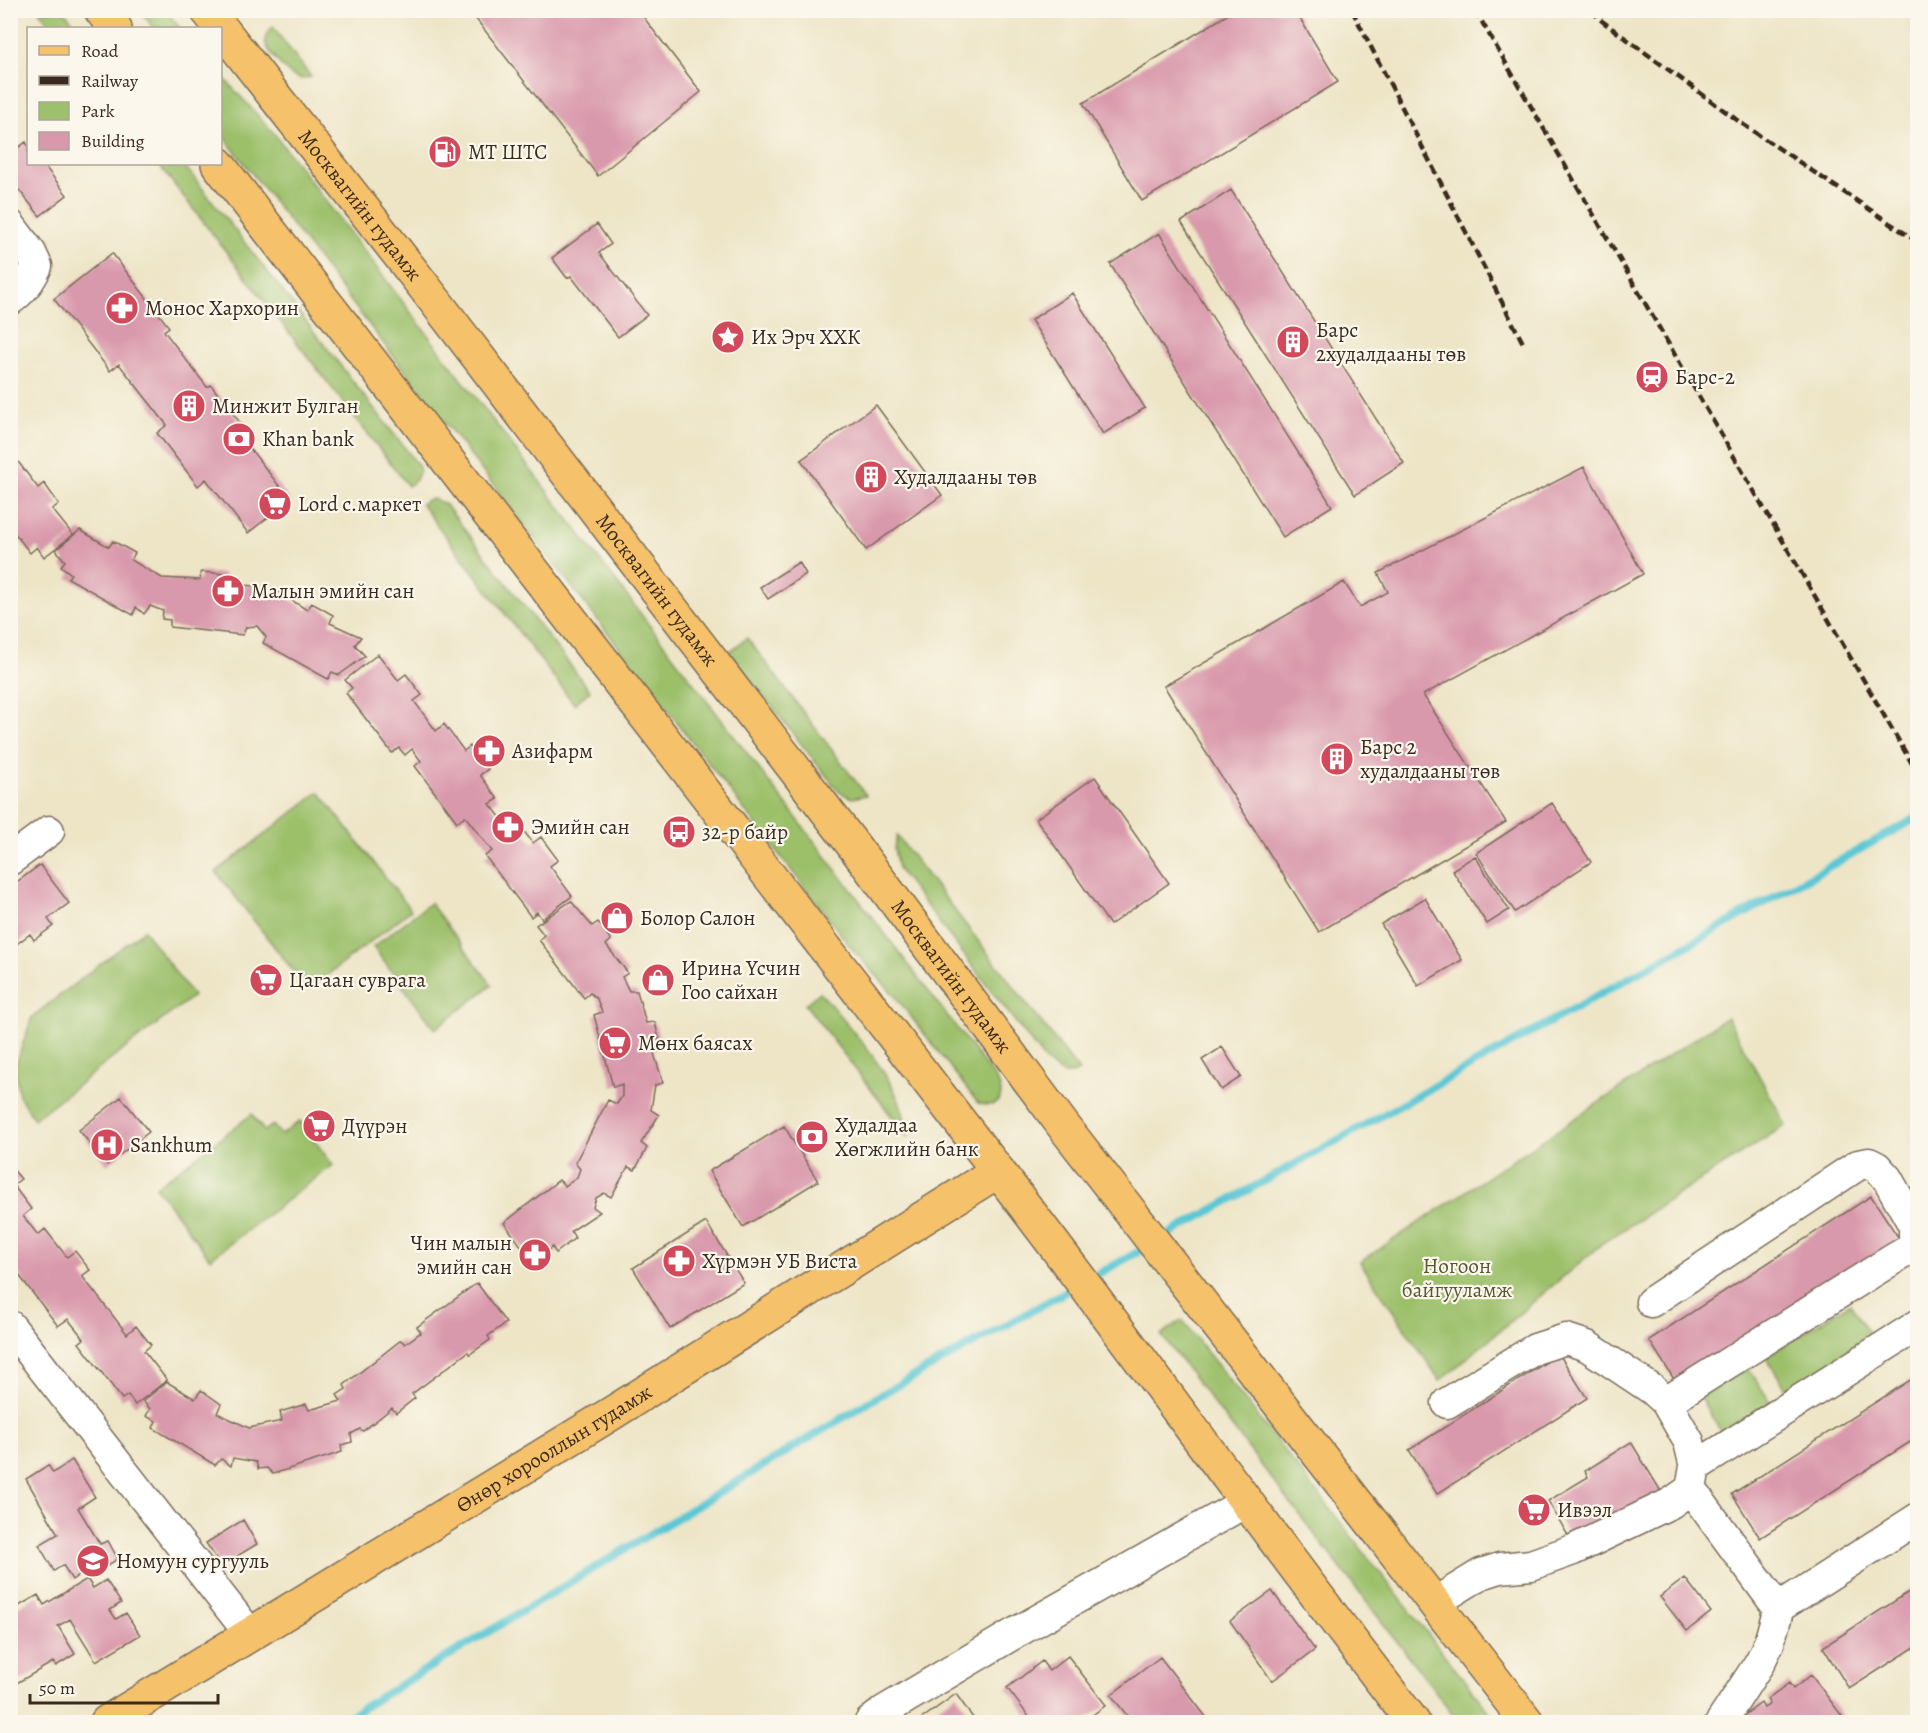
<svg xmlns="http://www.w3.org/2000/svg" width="1928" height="1733" font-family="Alegreya,serif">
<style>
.green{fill:#9cc06b;stroke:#6c7544;stroke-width:1.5}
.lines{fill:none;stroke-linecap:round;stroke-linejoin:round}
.stream{stroke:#5bc7d4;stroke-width:8}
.building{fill:#d999ac}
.minor-casing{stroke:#7a6b59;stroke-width:33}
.major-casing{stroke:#7a6b59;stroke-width:36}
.highway-casing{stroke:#7a6b59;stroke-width:36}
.minor{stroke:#fff;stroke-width:30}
.major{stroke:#f5c16b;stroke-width:33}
.highway{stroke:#f5c16b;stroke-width:33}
.rail{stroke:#3b2a1e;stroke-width:4.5;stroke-dasharray:9 4.5;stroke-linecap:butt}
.labels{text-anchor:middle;stroke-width:4.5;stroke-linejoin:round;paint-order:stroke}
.poi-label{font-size:21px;fill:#3b2a1e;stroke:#fbf7ec;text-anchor:start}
.street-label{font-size:21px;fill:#3b2a1e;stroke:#fbf7ec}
.park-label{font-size:21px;fill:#585735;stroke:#fbf7ec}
</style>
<rect width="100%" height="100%" fill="#fbf7ec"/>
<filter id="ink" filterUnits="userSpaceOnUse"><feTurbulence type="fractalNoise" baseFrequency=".0167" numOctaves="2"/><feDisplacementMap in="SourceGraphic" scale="12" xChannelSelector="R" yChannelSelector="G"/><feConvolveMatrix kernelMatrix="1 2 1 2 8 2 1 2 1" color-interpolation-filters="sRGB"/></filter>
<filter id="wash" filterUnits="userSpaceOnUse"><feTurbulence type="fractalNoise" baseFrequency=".008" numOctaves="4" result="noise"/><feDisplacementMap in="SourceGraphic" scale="24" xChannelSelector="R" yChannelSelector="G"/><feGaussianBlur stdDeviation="1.35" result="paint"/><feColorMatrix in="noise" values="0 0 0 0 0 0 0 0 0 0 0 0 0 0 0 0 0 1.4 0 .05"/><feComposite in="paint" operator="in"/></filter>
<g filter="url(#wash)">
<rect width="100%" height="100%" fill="#eee5c7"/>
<path class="green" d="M39,11H64L78,28H53Z
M140,11H166L180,28H154Z
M273,27L311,77C306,78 302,80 297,78C289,76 268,52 266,44C264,37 268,31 273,27Z
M221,75L273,132L998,1082C1006,1100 996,1109 978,1103L895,996L853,950L230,145L221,130Z
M161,164L184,165L418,465L420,470L416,480L408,486L159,165Z
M434,499L445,504L590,691L574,704L421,504L427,500Z
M747,638L866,795L852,798L839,792L729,652Z
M319,792L411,910L308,990L216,872Z
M897,836L1079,1071C1067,1079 1057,1071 1047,1063L898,869L894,848Z
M430,903L492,985L435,1029L373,947Z
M144,930L193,996L34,1119L19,1096L15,1067L32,1017Z
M820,992C851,1030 906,1085 907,1136L805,1004Z
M1727,1017L1786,1125L1604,1242L1440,1381L1360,1262Z
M252,1114L264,1131L273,1125L281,1135L300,1121L333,1165L210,1259L156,1187Z
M1850,1303L1872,1338L1788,1392L1766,1357Z
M1182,1320L1497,1722H1459L1161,1335Z
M1748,1367L1772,1405L1723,1435L1699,1396Z"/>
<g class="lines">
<path class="stream" d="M1160,1239L1918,817
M1089,1279L1147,1247
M339,1722L882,1394L1076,1286"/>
</g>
<g id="blocks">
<path class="building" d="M469,10H638L701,92L598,176Z
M1235,10H1295L1338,82L1142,201L1083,103Z
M26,142L28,146V164H43L67,195L40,216L10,179V154Z
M1231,190L1404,463L1355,495L1181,222Z
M597,224L611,244L599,253L647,315L618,337L571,276L567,278L552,258Z
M1159,233L1332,506L1283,537L1110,264Z
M112,253L169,327L164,331L207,387L211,385L251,437L245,442L290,500L248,533L206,479L198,486L157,433L167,425L119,364L110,371L54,299Z
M1072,293L1145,408L1103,434L1031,320Z
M876,405L942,495L866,550L801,460Z
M16,459L38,488L44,483L59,504L52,509L73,535L44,557L37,547L30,553L10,527V463Z
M1584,467L1643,574L1423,695L1506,822L1319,932L1164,686L1344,582L1360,607L1388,592L1378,573Z
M80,530L109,547L113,541L135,553L131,560L162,578L200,580L201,572L225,574L223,584L256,586L257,596L271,598L277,591L307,610L312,603L333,615L330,623L361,637L355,645L365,656L339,675L332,672L328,679L263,643L266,637L257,626L246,627L243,635L170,627V620L162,619L163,611L150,606L144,614L136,607L133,615L68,578L71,574L61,566L65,561L56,550Z
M799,562L806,574L768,599L760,587Z
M378,654L398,680L406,674L422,695L414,701L436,731L444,724L464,751L470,746L488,769L480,775L498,799L490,804L508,827L514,819L533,843L541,837L558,860L550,866L572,896L542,919L537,912L531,917L485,856L492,851L465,816L457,822L415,766L421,761L412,749L405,755L399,748L392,753L346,693L352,688L345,680Z
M1095,777L1169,883L1110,925L1036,819Z
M1552,803L1591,862L1515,912L1476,853Z
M1475,856L1509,910L1487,924L1452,870Z
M40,865L69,903L48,919L53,926L34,940L30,934L10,949V887Z
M1425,898L1462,960L1418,986L1381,924Z
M571,901L592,926L598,922L611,940L606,945L628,973L622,977L629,991H637L646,1023L655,1022L661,1048L653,1050L663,1083L655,1085L651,1110L659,1115L641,1143L647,1148L635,1170L628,1167L611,1197L604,1193L596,1198L593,1207L600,1212L571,1231L575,1238L556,1253L552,1247L533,1262L504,1223L559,1180L565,1186L577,1177L580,1169L575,1163L608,1100L617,1104L622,1096V1084L613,1087L594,1015L602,1012L597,999L590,993L584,998L539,940L544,935L536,925Z
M1222,1047L1241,1077L1221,1090L1202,1060Z
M121,1097L149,1132L107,1165L79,1130Z
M784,1126L818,1181L743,1227L709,1171Z
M10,1166L21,1179L13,1185L31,1209L23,1216L38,1235L45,1229L67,1257L75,1251L90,1270L82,1276L127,1334L136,1326L151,1345L144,1351L167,1380L135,1405L128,1395L122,1399L79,1343L84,1339L68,1319L58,1326L12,1266L18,1261L10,1251Z
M1871,1196L1900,1240L1677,1384L1649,1340Z
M706,1222L744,1283L670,1329L633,1268Z
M477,1283L506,1323L488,1336L490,1340L470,1354L468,1352L412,1394L415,1398L396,1413L392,1408L363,1431L360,1429L351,1434L352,1442L341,1445L342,1452L273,1474L267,1468L258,1469L256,1462L233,1458L231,1466L221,1459L215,1465L153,1428L156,1421L146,1416L150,1409L143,1401L167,1382L195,1399L201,1390L221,1404L217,1413L249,1428L282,1421L280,1412L306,1404L309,1410L341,1401L337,1395L346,1389L344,1385L401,1340L405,1344L421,1332L417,1327Z
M1559,1354L1587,1398L1437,1494L1409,1450Z
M1918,1375V1437L1760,1538L1732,1494Z
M1631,1442L1662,1493L1615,1522L1611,1515L1570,1539L1548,1501L1588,1477L1585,1471Z
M72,1460L95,1497L78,1508L100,1544L108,1541L118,1559L89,1576L86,1570L72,1580L63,1565L54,1571L39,1545L58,1534L26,1479L48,1465L53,1473Z
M243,1520L257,1544L221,1566L206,1543Z
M1685,1578L1711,1612L1687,1631L1660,1597Z
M87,1579L93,1588L106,1580L121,1603L110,1610L116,1619L126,1613L140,1635L96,1661L70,1619L58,1626L75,1654L56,1666L53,1662L15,1684L10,1676V1611L38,1595L44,1605Z
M1918,1586V1645L1849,1689L1823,1647Z
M1272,1591L1315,1650L1272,1681L1230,1621Z
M1068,1656L1106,1705L1083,1722H1033L1007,1688L1042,1661L1049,1671Z
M1160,1657L1210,1722H1132L1111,1695Z
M1811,1675L1842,1716L1833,1722H1739L1738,1720L1761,1703L1764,1708L1770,1704L1767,1699L1789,1683L1793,1689Z
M956,1694L976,1722H917Z"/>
</g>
</g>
<g filter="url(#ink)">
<use href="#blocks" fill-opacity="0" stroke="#7a6b59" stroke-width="1.5"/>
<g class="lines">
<g class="minor-casing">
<path id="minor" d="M10,225L31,253L37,266C31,280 23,291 10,300
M10,860L49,831
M1651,1302L1858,1165L1869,1163L1877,1167L1887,1178L1914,1226V1247
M10,1326L250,1634
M1666,1402L1895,1258L1914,1247L1918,1252
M1695,1467L1918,1325
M1691,1489L1773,1601L1780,1604L1786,1603L1918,1518
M1434,1603L1481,1574L1500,1568L1531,1565L1573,1550L1671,1503L1691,1489L1695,1467L1689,1442L1666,1402L1653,1390L1587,1346L1566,1339L1535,1349L1447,1403
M870,1722L884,1711L1010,1636L1246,1502
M1721,1722L1760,1662L1769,1643L1780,1604"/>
</g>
<g class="major-casing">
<g id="major">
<path id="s1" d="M107,1722L609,1415L998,1171"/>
</g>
</g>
<g class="highway-casing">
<g id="highway">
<path d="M101,10L115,28"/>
<path id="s2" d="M207,10L422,284L853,845L1065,1128L1527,1722"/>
<path d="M218,164C477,500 739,834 998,1171C1138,1353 1272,1540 1413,1722"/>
</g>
</g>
<use href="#minor" class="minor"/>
<use href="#major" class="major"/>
<use href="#highway" class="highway"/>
<path class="rail" d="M1352,10L1523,343
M1475,10L1918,774
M1591,10L1602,21L1744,125L1918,242"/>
</g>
</g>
<defs>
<g id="fuel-disc" transform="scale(1.725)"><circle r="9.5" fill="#d1495b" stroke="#fbf7ec"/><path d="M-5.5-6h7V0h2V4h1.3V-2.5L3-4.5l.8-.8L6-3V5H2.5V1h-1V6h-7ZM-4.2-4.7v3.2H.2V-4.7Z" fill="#fff"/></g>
<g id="pharmacy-disc" transform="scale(1.725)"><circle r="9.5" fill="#d1495b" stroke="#fbf7ec"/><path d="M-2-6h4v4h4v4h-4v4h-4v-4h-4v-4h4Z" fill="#fff"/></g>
<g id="sight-disc" transform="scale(1.725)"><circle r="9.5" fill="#d1495b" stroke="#fbf7ec"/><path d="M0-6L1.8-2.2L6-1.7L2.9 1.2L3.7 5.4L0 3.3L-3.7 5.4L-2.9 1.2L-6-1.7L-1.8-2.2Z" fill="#fff"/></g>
<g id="building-disc" transform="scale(1.725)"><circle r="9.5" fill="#d1495b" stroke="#fbf7ec"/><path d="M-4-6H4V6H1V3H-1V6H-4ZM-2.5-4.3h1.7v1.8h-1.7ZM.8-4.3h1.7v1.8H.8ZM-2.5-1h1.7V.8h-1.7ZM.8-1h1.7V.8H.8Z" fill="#fff"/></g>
<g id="station-disc" transform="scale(1.725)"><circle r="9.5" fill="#d1495b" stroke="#fbf7ec"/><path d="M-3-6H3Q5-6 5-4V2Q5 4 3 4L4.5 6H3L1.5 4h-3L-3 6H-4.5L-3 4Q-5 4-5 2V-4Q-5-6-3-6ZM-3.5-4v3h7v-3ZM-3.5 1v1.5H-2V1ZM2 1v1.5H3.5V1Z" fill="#fff"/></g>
<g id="bank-disc" transform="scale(1.725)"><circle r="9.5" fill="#d1495b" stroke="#fbf7ec"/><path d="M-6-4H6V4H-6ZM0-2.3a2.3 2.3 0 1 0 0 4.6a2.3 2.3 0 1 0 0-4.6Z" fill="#fff"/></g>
<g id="supermarket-disc" transform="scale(1.725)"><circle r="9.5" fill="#d1495b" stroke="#fbf7ec"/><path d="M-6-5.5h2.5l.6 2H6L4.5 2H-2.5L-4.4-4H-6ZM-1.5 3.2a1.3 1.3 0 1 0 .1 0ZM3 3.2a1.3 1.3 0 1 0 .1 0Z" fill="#fff"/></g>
<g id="bus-disc" transform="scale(1.725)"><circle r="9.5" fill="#d1495b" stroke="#fbf7ec"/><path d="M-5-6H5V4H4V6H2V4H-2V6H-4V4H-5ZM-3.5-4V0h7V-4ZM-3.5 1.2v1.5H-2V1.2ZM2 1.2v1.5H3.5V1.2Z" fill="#fff"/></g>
<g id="shop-disc" transform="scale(1.725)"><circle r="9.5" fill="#d1495b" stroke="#fbf7ec"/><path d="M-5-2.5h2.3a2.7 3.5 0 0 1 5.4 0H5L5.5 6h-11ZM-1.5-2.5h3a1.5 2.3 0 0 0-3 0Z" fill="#fff"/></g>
<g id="hospital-disc" transform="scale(1.725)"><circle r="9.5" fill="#d1495b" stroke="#fbf7ec"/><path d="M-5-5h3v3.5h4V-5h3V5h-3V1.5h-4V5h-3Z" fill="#fff"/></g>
<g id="school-disc" transform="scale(1.725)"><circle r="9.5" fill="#d1495b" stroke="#fbf7ec"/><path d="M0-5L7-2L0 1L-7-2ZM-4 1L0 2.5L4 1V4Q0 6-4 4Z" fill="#fff"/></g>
</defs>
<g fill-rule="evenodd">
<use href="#fuel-disc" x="445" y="152"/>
<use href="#pharmacy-disc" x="122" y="308"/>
<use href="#sight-disc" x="728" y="337"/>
<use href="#building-disc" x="1293" y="342"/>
<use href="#station-disc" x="1652" y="377"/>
<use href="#building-disc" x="189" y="406"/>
<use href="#bank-disc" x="239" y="439"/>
<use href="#building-disc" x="871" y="477"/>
<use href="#supermarket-disc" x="275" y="504"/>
<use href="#pharmacy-disc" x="228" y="591"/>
<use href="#pharmacy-disc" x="489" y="751"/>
<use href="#building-disc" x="1337" y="759"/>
<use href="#pharmacy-disc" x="508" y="827"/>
<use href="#bus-disc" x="679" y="832"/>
<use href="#shop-disc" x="617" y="918"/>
<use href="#supermarket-disc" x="266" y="980"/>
<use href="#shop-disc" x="658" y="980"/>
<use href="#supermarket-disc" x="615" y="1043"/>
<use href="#supermarket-disc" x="319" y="1126"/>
<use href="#bank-disc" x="812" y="1137"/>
<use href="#hospital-disc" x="107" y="1145"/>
<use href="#pharmacy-disc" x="535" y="1255"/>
<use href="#pharmacy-disc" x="679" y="1261"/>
<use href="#supermarket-disc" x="1534" y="1510"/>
<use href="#school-disc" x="93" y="1561"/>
</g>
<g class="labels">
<g class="poi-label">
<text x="468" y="159">MT ШТС</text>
<text x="145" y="315">Монос Хархорин</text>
<text x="1316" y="337">Барс<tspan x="1316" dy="24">2худалдааны төв</tspan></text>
<text x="751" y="344">Их Эрч ХХК</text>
<text x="1675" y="384">Барс-2</text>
<text x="212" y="413">Минжит Булган</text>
<text x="262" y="446">Khan bank</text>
<text x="894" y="484">Худалдааны төв</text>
<text x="298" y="511">Lord с.маркет</text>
<text x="251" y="598">Малын эмийн сан</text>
<text x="1360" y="754">Барс 2<tspan x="1360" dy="24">худалдааны төв</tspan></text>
<text x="512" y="758">Азифарм</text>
<text x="531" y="834">Эмийн сан</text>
<text x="702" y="839">32-р байр</text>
<text x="640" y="925">Болор Салон</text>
<text x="681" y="975">Ирина Үсчин<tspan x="681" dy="24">Гоо сайхан</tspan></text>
<text x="289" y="987">Цагаан суврага</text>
<text x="638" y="1050">Мөнх баясах</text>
<text x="835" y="1132">Худалдаа<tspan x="835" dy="24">Хөгжлийн банк</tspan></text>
<text x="342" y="1133">Дүүрэн</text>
<text x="130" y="1152">Sankhum</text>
<text x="512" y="1250" text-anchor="end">Чин малын<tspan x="512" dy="24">эмийн сан</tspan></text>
<text x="702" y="1268">Хүрмэн УБ Виста</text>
<text x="1557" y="1517">Ивээл</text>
<text x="116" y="1568">Номуун сургууль</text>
</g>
<g class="street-label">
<text dy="7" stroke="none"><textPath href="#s2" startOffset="248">Москвагийн гудамж</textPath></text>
<text dy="7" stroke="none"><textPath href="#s2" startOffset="734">Москвагийн гудамж</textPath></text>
<text dy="7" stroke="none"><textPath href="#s2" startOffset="1220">Москвагийн гудамж</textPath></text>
<text dy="7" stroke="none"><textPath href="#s1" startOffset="524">Өнөр хорооллын гудамж</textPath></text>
</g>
<g class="park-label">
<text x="1457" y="1273">Ногоон<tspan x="1457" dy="24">байгууламж</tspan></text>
</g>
</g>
<rect width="1928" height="1733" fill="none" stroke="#fbf7ec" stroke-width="36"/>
<rect x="27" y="27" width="195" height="138" fill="#fbf7ec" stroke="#aea59a" stroke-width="1.5"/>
<rect x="39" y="46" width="30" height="9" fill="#f5c16b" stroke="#aea59a" stroke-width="1.5"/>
<text x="81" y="57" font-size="18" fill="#3b2a1e">Road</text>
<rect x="39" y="76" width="30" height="9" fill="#3b2a1e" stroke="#aea59a" stroke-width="1.5"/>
<text x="81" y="87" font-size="18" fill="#3b2a1e">Railway</text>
<rect x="39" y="102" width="30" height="18" fill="#9cc06b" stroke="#aea59a" stroke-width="1.5"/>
<text x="81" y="117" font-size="18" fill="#3b2a1e">Park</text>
<rect x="39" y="132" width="30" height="18" fill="#d999ac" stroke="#aea59a" stroke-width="1.5"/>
<text x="81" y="147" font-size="18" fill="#3b2a1e">Building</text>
<path d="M30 1694v9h188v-9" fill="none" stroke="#3b2a1e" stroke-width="3"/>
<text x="39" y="1694" font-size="18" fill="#3b2a1e" stroke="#fbf7ec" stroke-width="4.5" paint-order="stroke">50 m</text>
</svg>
